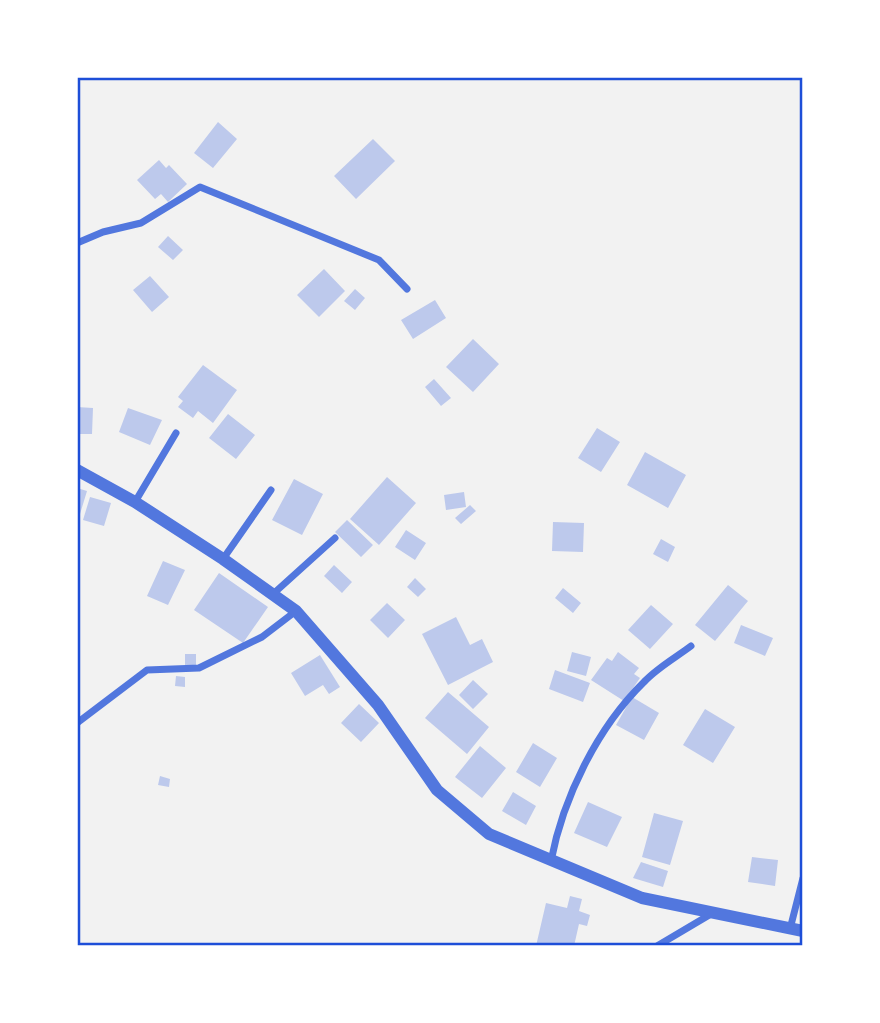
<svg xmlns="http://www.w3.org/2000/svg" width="880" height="1023" font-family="'Work Sans',sans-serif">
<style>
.building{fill:#bdc9ec}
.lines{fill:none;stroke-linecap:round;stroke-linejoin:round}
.minor{stroke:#5277de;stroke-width:7}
.tertiary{stroke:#5277de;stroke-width:12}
.neatline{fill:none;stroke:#1d4ed8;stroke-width:2.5}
</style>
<rect width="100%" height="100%" fill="#f2f2f2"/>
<path class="building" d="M218,122L237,139L213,168L194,153Z
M373,139L395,161L356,199L334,176Z
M159,160L166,168L169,165L187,184L168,202L161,194L155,199L137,180Z
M168,236L183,250L173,260L158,247Z
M324,269L345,291L319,317L297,295Z
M150,276L169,297L152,312L133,290Z
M355,289L365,298L355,310L344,301Z
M435,300L446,318L413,339L401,320Z
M473,339L499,364L473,392L446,367Z
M203,365L237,390L213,423L198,411L193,418L178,407L183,401L178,397Z
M434,379L451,398L441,406L425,387Z
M77,407L93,408L92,434H77Z
M128,408L162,420L150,445L119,432Z
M228,414L255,435L236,459L209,438Z
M597,428L620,442L601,472L578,458Z
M645,452L686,475L668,508L627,485Z
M387,477L416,503L379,545L350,519Z
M294,479L323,494L302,535L272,520Z
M77,488L87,491L80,514L77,513Z
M464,492L466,507L446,510L444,495Z
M90,497L111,503L104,526L83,520Z
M470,505L476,511L461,524L455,518Z
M347,520L373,545L361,557L335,532Z
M553,522L584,523L583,552L552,551Z
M406,530L426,543L415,560L395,547Z
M661,539L675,547L668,562L653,554Z
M163,561L185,570L168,605L147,596Z
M334,565L352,582L342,593L324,576Z
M219,573L268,607L243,643L194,610Z
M415,578L426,589L418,597L407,587Z
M728,585L748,601L715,641L695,625Z
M563,588L581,603L573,613L555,598Z
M387,603L405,620L388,638L370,620Z
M651,605L673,624L650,649L628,630Z
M456,617L470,645L482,639L493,662L448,685L422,634Z
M741,625L773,638L765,656L734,643Z
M572,652L591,657L586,676L567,671Z
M618,652L639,668L634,674L640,678L624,701L591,680L607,658L612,661Z
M185,654H196V665H185Z
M320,655L340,687L329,694L323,685L305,696L291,673Z
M555,670L590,683L583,702L549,689Z
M176,676L185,677V687L175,686Z
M473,680L488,694L473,709L459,695Z
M448,692L489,727L467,754L425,718Z
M632,697L659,713L644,740L616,725Z
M359,704L379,723L361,742L341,723Z
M705,709L735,727L713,763L683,745Z
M533,743L557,758L540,787L516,772Z
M480,746L506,768L482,798L455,777Z
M160,776L170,779L169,787L158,785Z
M513,792L536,806L526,825L502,811Z
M588,802L622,817L607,847L574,833Z
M654,813L683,821L670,865L642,857Z
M752,857L778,860L775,886L748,882Z
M641,862L668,871L663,887L633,878Z
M570,896L582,899L579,911L590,915L587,926L579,924L574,946H536L546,903L567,908Z"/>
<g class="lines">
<path class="minor" d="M77,243L103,232L141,223L200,187L379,260L407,289
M135,502L176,433
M223,559L271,490
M273,594L335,538
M77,723L147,670L199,668L262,637L296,611
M551,861C563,798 597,728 644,682C657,668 675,658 691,646
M790,929L803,878
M657,946L711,914"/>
<path class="tertiary" d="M77,470L135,502L223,559L296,611L378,705L437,790L489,834L642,898L803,931"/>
</g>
<rect width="880" height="1023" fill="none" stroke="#ffffff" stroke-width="158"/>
<rect x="79" y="79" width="722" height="865" class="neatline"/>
</svg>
